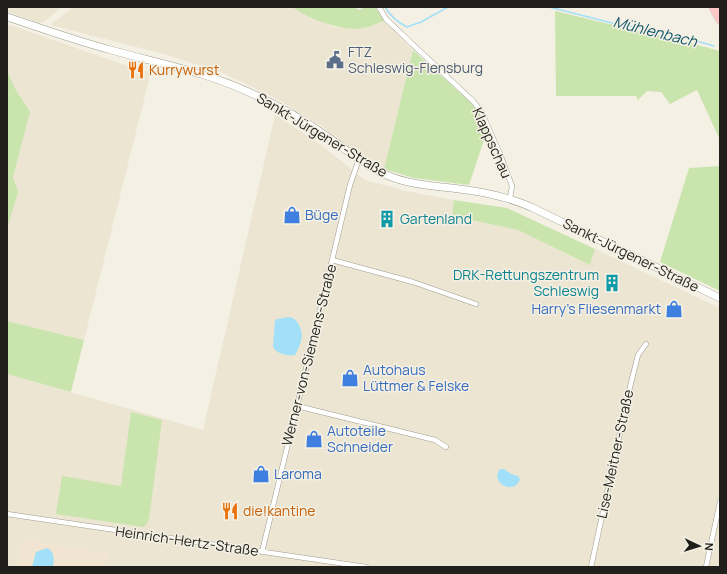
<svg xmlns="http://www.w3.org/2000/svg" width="727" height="574" font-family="Manrope,sans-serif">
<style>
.built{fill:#ebe5d2}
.industrial{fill:#f1e4d0}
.green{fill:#c9e5ad}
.water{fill:#a1e0f8}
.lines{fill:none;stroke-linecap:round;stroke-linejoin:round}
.stream{stroke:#a1e0f8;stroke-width:1.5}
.street-casing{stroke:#9f9c91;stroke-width:5.5}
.secondary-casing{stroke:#9f9c91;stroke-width:8}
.primary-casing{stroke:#d2d2d1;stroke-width:9}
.street{stroke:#fff;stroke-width:4.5}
.secondary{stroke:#fff;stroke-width:7}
.primary{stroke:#fcc7c4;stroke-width:8}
.labels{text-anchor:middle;stroke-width:3;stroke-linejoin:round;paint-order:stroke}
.service-label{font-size:14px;fill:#4e5e75;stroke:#f4f0e4;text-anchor:start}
.food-label{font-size:14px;fill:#c56008;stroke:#f4f0e4;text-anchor:start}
.street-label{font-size:14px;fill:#201f1b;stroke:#f4f0e4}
.shop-label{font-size:14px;fill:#366cbe;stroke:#f4f0e4;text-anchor:start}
.culture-label{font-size:14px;fill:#0d838f;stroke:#f4f0e4;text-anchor:start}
.water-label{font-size:15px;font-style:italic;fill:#13576b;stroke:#f4f0e4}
</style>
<rect width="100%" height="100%" fill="#f4f0e4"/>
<path class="built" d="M7,7H62L44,22L39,23L7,12Z
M74,7H292L299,12L333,27L362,28L384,21L413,50L384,169L361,157L320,125L273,97L221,72L164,54L50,25Z
M7,24L122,64L151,72L84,340L7,321V229L18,192L13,177L29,113L7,141Z
M275,115L317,142L365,180L406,191L454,200L452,216L518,230L590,265L595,249L720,308V567H105L108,553L23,540L19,567H7V374L203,430Z"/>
<path class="industrial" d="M23,540L108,553L105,567H19Z"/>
<path class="green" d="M292,7H353L360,10L364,7H375L384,21C377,23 370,27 363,28C342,32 309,19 292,7Z
M555,11C610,25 665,36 720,51V140L697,90L670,104L661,92L647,91L638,100L636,96H556Z
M413,50L470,102L480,114L487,131L469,185L414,178L384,169Z
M7,70L14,87L30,112L13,177L18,192L7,229Z
M720,166V291L660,262L689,168Z
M454,200L507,208L595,249L590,265L518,230L452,216Z
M7,321L84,340L71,392L7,374Z
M131,412L162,420L149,519L146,525L143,527L56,514L62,476L121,486Z"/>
<path class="water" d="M289,317C295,318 297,321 300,327C304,338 300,345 295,355C287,356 277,354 273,347L275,321L277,319Z
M500,469H504L511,474L518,476L520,479C515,496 489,483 500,469Z
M47,548C55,552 54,559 53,567H32L36,552Z"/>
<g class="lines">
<path class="stream" d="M385,7C391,17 397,22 407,27L421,22L448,7
M549,7L612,23L665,32L714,46"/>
<g class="street-casing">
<path id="street" d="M379,7L386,19L408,40L473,101L481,111L500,154L512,186L510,198
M332,260L413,282L476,304
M297,406L435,440L446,447
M7,514L366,567
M262,552L350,185L359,159
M591,567L629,391L638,355L646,344
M706,567L720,502"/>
</g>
<g class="secondary-casing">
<path id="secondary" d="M7,17C41,28 76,41 111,50C161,64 208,72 255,95C281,107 305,121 328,137C348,151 367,167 389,176C413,186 441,186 467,190C489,193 510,198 531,207L720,298"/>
</g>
<g class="primary-casing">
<path id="primary" d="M713,7L720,20"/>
</g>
<use href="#street" class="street"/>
<use href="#secondary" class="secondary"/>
<use href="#primary" class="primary"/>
</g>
<defs>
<g id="civic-bare" transform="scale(1.38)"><path d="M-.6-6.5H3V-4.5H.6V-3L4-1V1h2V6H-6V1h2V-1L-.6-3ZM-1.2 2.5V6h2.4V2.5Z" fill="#5c6f8a" stroke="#f4f0e4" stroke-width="2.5" paint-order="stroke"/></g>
<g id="restaurant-bare" transform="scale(1.38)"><path d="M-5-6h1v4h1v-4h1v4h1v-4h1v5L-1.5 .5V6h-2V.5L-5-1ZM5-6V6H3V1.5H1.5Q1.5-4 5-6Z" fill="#e8710a" stroke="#f4f0e4" stroke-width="2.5" paint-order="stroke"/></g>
<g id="shop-bare" transform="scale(1.38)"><path d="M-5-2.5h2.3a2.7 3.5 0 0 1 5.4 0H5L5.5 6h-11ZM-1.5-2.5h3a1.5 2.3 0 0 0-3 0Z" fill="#3f7fe0" stroke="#f4f0e4" stroke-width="2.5" paint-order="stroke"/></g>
<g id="building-bare" transform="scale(1.38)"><path d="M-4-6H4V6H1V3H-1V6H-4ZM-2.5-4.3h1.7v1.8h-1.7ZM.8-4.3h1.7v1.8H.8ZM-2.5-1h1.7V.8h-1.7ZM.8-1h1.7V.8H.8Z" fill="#0f9aa8" stroke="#f4f0e4" stroke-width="2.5" paint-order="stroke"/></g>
</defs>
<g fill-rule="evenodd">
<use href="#civic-bare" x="335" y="60"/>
<use href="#restaurant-bare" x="136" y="70"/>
<use href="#shop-bare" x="292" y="215"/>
<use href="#building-bare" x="387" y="219"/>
<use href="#building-bare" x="612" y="283"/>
<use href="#shop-bare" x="674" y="309"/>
<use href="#shop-bare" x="350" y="378"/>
<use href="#shop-bare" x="314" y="439"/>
<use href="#shop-bare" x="261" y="474"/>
<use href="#restaurant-bare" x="230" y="511"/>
</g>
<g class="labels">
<g class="service-label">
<text x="348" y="57">FTZ<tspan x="348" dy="16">Schleswig-Flensburg</tspan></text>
</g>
<g class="food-label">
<text x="149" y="75">Kurrywurst</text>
<text x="243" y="516">die!kantine</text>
</g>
<g class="street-label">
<text transform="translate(322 135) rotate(31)" y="5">Sankt-Jürgener-Straße</text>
<text transform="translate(492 143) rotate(66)" y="5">Klappschau</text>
<text transform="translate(631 255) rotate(26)" y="5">Sankt-Jürgener-Straße</text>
<text transform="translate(309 355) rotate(-76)" y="5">Werner-von-Siemens-Straße</text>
<text transform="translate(615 454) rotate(-78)" y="5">Lise-Meitner-Straße</text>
<text transform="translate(187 541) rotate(8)" y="5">Heinrich-Hertz-Straße</text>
</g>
<g class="shop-label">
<text x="305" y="220">Büge</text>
<text x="661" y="314" text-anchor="end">Harry's Fliesenmarkt</text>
<text x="363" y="375">Autohaus<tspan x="363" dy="16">Lüttmer &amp; Felske</tspan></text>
<text x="327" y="436">Autoteile<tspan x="327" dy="16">Schneider</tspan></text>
<text x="274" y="479">Laroma</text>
</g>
<g class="culture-label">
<text x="400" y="224">Gartenland</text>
<text x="599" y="280" text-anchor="end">DRK-Rettungszentrum<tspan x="599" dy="16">Schleswig</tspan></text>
</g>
<g class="water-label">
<text transform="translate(655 32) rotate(14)" y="5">Mühlenbach</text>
</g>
</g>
<rect width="727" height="574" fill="none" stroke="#201f1b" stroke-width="16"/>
<g transform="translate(699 546) rotate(94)" stroke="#f4f0e4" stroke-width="3" paint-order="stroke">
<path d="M0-3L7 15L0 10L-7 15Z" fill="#201f1b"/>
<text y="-6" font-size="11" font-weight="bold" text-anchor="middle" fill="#201f1b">N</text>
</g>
</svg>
